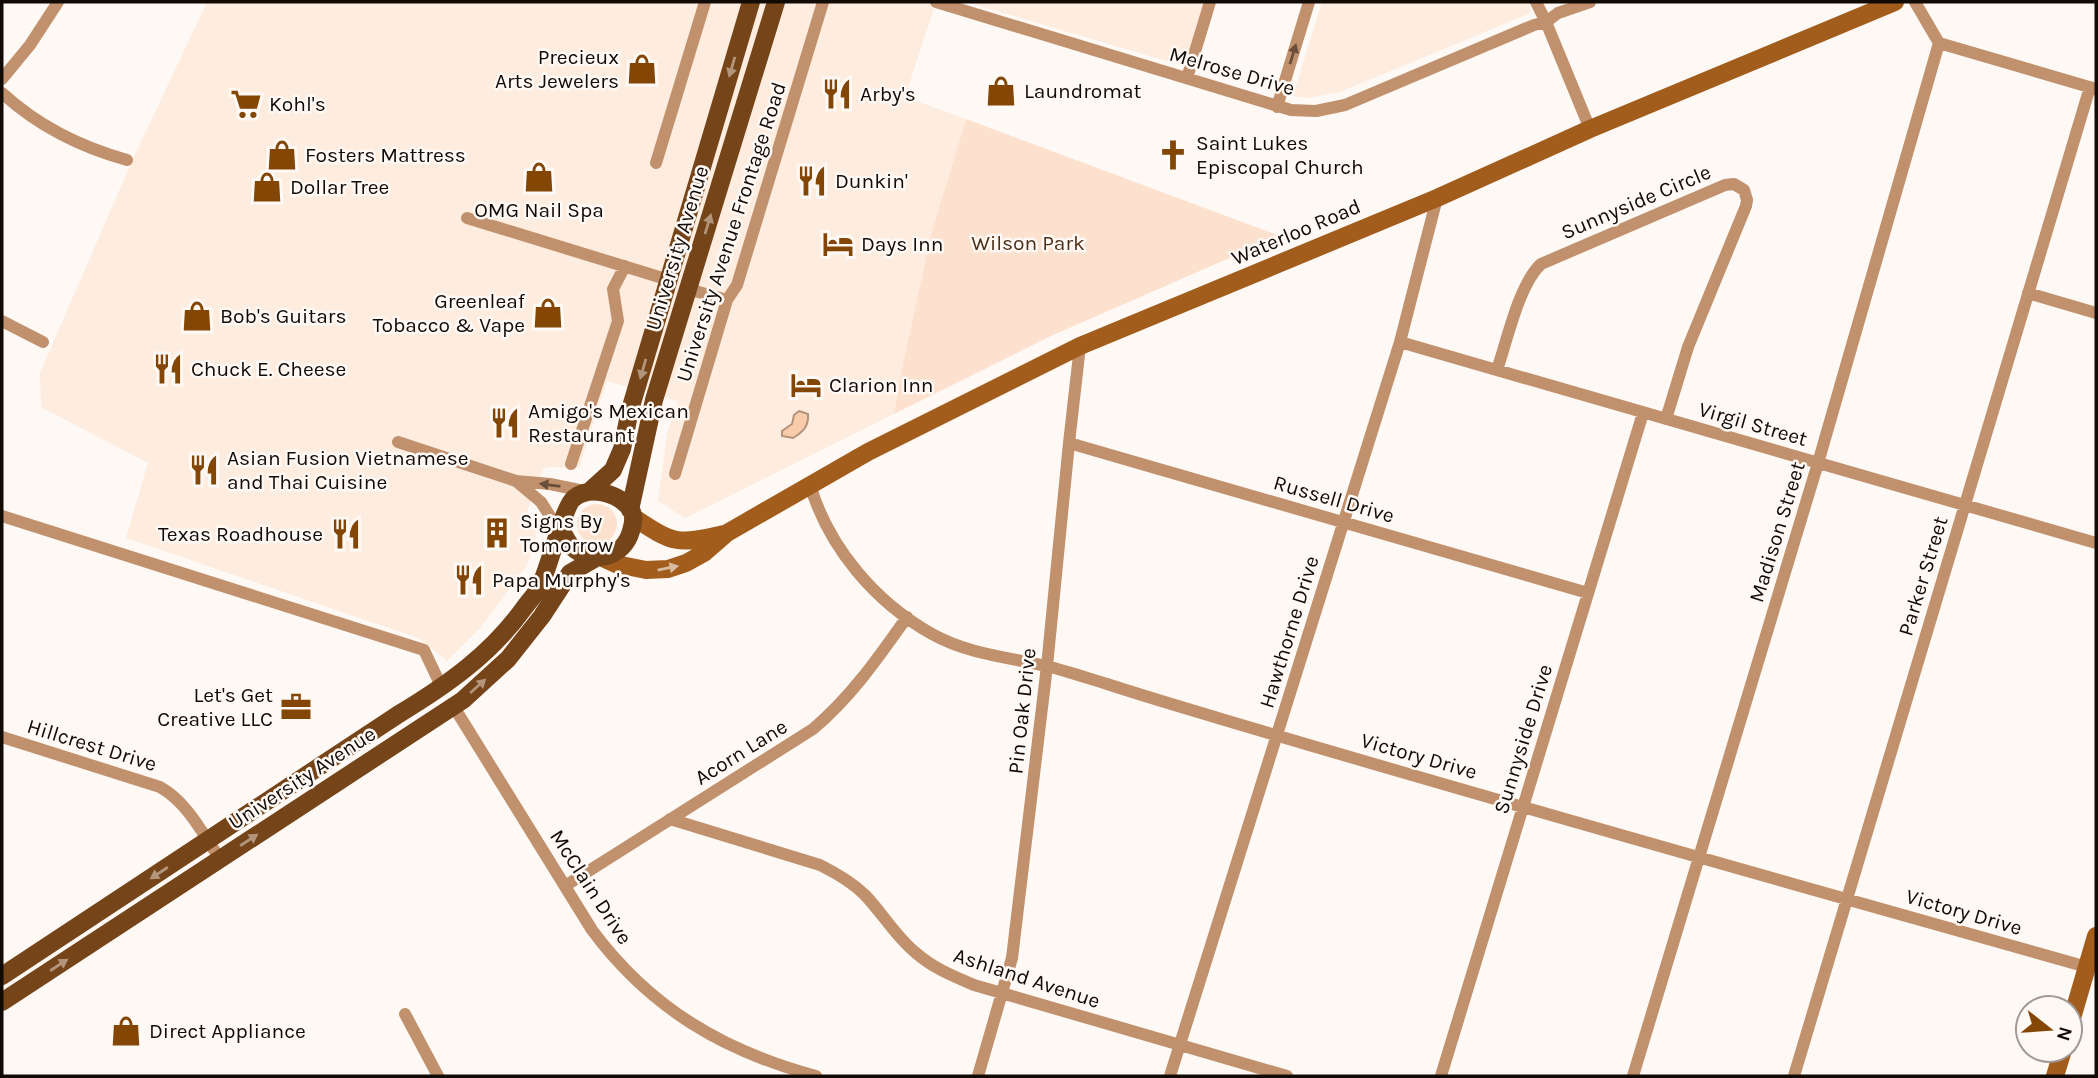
<svg xmlns="http://www.w3.org/2000/svg" width="2098" height="1078" font-family="Karla,sans-serif">
<style>
.built{fill:#feecde}
.green{fill:#fbe1ce}
.water{fill:#f9ccab;stroke:#b49279;stroke-width:2}
.lines{fill:none;stroke-linecap:round;stroke-linejoin:round}
.street{stroke:#c1916d;stroke-width:12}
.secondary{stroke:#a25d1d;stroke-width:18}
.primary{stroke:#754419;stroke-width:18}
.oneway{fill:#6a4e39}
.oneway2{fill:#b3957c}
.oneway3{fill:#d9bb9f}
.labels{text-anchor:middle;stroke-width:5;stroke-linejoin:round;paint-order:stroke}
.poi-label{font-size:21px;fill:#120a05;stroke:#fef9f5;text-anchor:start}
.street-label{font-size:21px;fill:#120a05;stroke:#fef9f5}
.park-label{font-size:21px;fill:#4d3018;stroke:#fef9f5}
</style>
<rect width="100%" height="100%" fill="#fef9f5"/>
<path class="built" d="M207,2H936L905,97L966,119L932,231L904,359L894,414L685,518L658,501L667,434L678,401L607,381L579,468L548,467L543,469L527,511L535,523L536,539L527,565L481,627L447,661L418,638L126,538L148,463L41,407L40,373L132,161Z
M966,2H1210L1190,68Z
M1322,2H1529L1530,13L1340,92L1309,98L1293,96Z"/>
<path class="green" d="M966,119L1280,236L1053,335L894,414L904,359L932,231Z
M577 524a20 20 0 1 1 40 0a20 20 0 1 1-40 0Z"/>
<path class="water" d="M799,411L808,414C809,426 803,432 793,438L782,436V431L792,424L794,415Z"/>
<g class="lines">
<path class="street" d="M936,2L1291,110L1316,111L1345,105L1534,25L1546,22L1558,13L1590,2
M1536,2L1546,22L1590,129
M1939,43L2096,89
M1187,78L1210,2
M2,79L30,45L58,2
M2,93C38,126 80,147 127,160
M1277,107L1309,2
M656,163L705,2
M467,218L669,280
M688,289L727,300
M2028,293L2096,313
M2,321L43,342
M1400,342L2096,543
M1497,370C1507,341 1519,284 1541,264L1725,185L1734,184L1744,190L1747,200L1746,206L1688,347L1666,419
M398,442L516,481L550,484L584,491
M1069,443L1588,593
M571,464L618,321L613,289L625,266
M675,474L727,300L737,285L823,2
M516,481L541,502L553,521L561,526
M810,485C829,548 875,602 932,634C968,654 1007,657 1046,666C1067,671 1087,678 1107,684C1147,697 1188,709 1228,721C1513,806 1800,886 2087,967
M2,516L424,650L442,688
M454,707L592,930C650,1008 723,1051 816,1076
M2,737L160,787C188,803 202,833 220,859
M670,819L820,865C836,873 852,882 865,895C883,914 896,937 916,953C933,968 953,976 974,985L1287,1076
M565,886L813,729C851,697 878,658 907,617
M405,1014L438,1076
M978,1076L1012,958L1047,666L1069,443L1080,346
M1170,1076L1400,342L1437,198
M1441,1076L1643,413
M1633,1076L1818,463L1939,43L1915,2
M1794,1076L2090,87"/>
<path class="secondary" d="M633,517C674,544 676,545 724,534
M603,558L616,564L646,570L668,569L686,563L704,553L727,533L868,452L1080,346L1437,198L1590,129L1895,2
M2070,1025L2096,936
M2055,1076L2063,1050"/>
<path class="primary" d="M591,490L613,470L622,449L630,410L751,2
M630,510L654,400L776,2
M2,976L399,714C447,685 491,654 524,608C529,601 536,594 540,586C549,568 564,505 574,498C590,485 619,493 631,510C635,516 633,524 631,531C624,557 593,566 572,547C568,543 564,535 561,529
M2,1002L463,700L508,659L542,616L570,573L596,558"/>
</g>
<defs><path id="oneway-solid" d="M-6-.8H1V-3.2L6.5 0L1 3.2V.8H-6Z" transform="scale(1.75)"/></defs>
<g class="oneway">
<use href="#oneway-solid" transform="translate(1293 54) rotate(-73)"/>
<use href="#oneway-solid" transform="translate(550 485) rotate(-173)"/>
</g>
<g class="oneway2">
<use href="#oneway-solid" transform="translate(732 67) rotate(106)"/>
<use href="#oneway-solid" transform="translate(708 224) rotate(-73)"/>
<use href="#oneway-solid" transform="translate(643 369) rotate(106)"/>
<use href="#oneway-solid" transform="translate(478 686) rotate(-42)"/>
<use href="#oneway-solid" transform="translate(249 840) rotate(-33)"/>
<use href="#oneway-solid" transform="translate(159 873) rotate(147)"/>
<use href="#oneway-solid" transform="translate(59 965) rotate(-33)"/>
</g>
<use class="oneway3" href="#oneway-solid" transform="translate(668 568) rotate(-11)"/>
<defs>
<g id="shop-bare" transform="scale(2.415)"><path d="M-5-2.5h2.3a2.7 3.5 0 0 1 5.4 0H5L5.5 6h-11ZM-1.5-2.5h3a1.5 2.3 0 0 0-3 0Z" fill="#834604" stroke="#fef9f5" stroke-width="2.5" paint-order="stroke"/></g>
<g id="restaurant-bare" transform="scale(2.415)"><path d="M-5-6h1v4h1v-4h1v4h1v-4h1v5L-1.5 .5V6h-2V.5L-5-1ZM5-6V6H3V1.5H1.5Q1.5-4 5-6Z" fill="#834604" stroke="#fef9f5" stroke-width="2.5" paint-order="stroke"/></g>
<g id="supermarket-bare" transform="scale(2.415)"><path d="M-6-5.5h2.5l.6 2H6L4.5 2H-2.5L-4.4-4H-6ZM-1.5 3.2a1.3 1.3 0 1 0 .1 0ZM3 3.2a1.3 1.3 0 1 0 .1 0Z" fill="#834604" stroke="#fef9f5" stroke-width="2.5" paint-order="stroke"/></g>
<g id="church-bare" transform="scale(2.415)"><path d="M-1.2-6h2.4v3.5h3.3v2.4h-3.3V6h-2.4V-.1h-3.3v-2.4h3.3Z" fill="#834604" stroke="#fef9f5" stroke-width="2.5" paint-order="stroke"/></g>
<g id="hotel-bare" transform="scale(2.415)"><path d="M-6-4.5h1.5V1H6V5H4.5V3h-9V5H-6ZM-4 0a1.8 1.8 0 1 1 3.6 0ZM.5 0V-2.5h3Q6-2.5 6 0Z" fill="#834604" stroke="#fef9f5" stroke-width="2.5" paint-order="stroke"/></g>
<g id="building-bare" transform="scale(2.415)"><path d="M-4-6H4V6H1V3H-1V6H-4ZM-2.5-4.3h1.7v1.8h-1.7ZM.8-4.3h1.7v1.8H.8ZM-2.5-1h1.7V.8h-1.7ZM.8-1h1.7V.8H.8Z" fill="#834604" stroke="#fef9f5" stroke-width="2.5" paint-order="stroke"/></g>
<g id="office-bare" transform="scale(2.415)"><path d="M-6-3h4V-5.5h4V-3h4V5H-6ZM-1-4.5V-3h2v-1.5ZM-6 0V1H6V0Z" fill="#834604" stroke="#fef9f5" stroke-width="2.5" paint-order="stroke"/></g>
</defs>
<g fill-rule="evenodd">
<use href="#shop-bare" x="642" y="69"/>
<use href="#shop-bare" x="1001" y="91"/>
<use href="#restaurant-bare" x="837" y="94"/>
<use href="#supermarket-bare" x="246" y="104"/>
<use href="#shop-bare" x="282" y="155"/>
<use href="#church-bare" x="1173" y="155"/>
<use href="#shop-bare" x="539" y="177"/>
<use href="#restaurant-bare" x="812" y="181"/>
<use href="#shop-bare" x="267" y="187"/>
<use href="#hotel-bare" x="838" y="244"/>
<use href="#shop-bare" x="548" y="313"/>
<use href="#shop-bare" x="197" y="316"/>
<use href="#restaurant-bare" x="168" y="369"/>
<use href="#hotel-bare" x="806" y="385"/>
<use href="#restaurant-bare" x="505" y="423"/>
<use href="#restaurant-bare" x="204" y="470"/>
<use href="#building-bare" x="497" y="533"/>
<use href="#restaurant-bare" x="346" y="534"/>
<use href="#restaurant-bare" x="469" y="580"/>
<use href="#office-bare" x="296" y="707"/>
<use href="#shop-bare" x="126" y="1031"/>
</g>
<g class="labels">
<g class="poi-label">
<text x="619" y="64" text-anchor="end">Precieux<tspan x="619" dy="24">Arts Jewelers</tspan></text>
<text x="1024" y="98">Laundromat</text>
<text x="860" y="101">Arby's</text>
<text x="269" y="111">Kohl's</text>
<text x="1196" y="150">Saint Lukes<tspan x="1196" dy="24">Episcopal Church</tspan></text>
<text x="305" y="162">Fosters Mattress</text>
<text x="835" y="188">Dunkin'</text>
<text x="290" y="194">Dollar Tree</text>
<text x="539" y="217" text-anchor="middle">OMG Nail Spa</text>
<text x="861" y="251">Days Inn</text>
<text x="525" y="308" text-anchor="end">Greenleaf<tspan x="525" dy="24">Tobacco &amp; Vape</tspan></text>
<text x="220" y="323">Bob's Guitars</text>
<text x="191" y="376">Chuck E. Cheese</text>
<text x="829" y="392">Clarion Inn</text>
<text x="528" y="418">Amigo's Mexican<tspan x="528" dy="24">Restaurant</tspan></text>
<text x="227" y="465">Asian Fusion Vietnamese<tspan x="227" dy="24">and Thai Cuisine</tspan></text>
<text x="520" y="528">Signs By<tspan x="520" dy="24">Tomorrow</tspan></text>
<text x="323" y="541" text-anchor="end">Texas Roadhouse</text>
<text x="492" y="587">Papa Murphy's</text>
<text x="273" y="702" text-anchor="end">Let's Get<tspan x="273" dy="24">Creative LLC</tspan></text>
<text x="149" y="1038">Direct Appliance</text>
</g>
<g class="street-label">
<text transform="translate(1232 71) rotate(16)" y="7">Melrose Drive</text>
<text transform="translate(1636 202) rotate(-23)" y="7">Sunnyside Circle</text>
<text transform="translate(731 232) rotate(-72)" y="7">University Avenue Frontage Road</text>
<text transform="translate(1296 232) rotate(-23)" y="7">Waterloo Road</text>
<text transform="translate(677 248) rotate(-73)" y="7">University Avenue</text>
<text transform="translate(1753 424) rotate(16)" y="7">Virgil Street</text>
<text transform="translate(1334 499) rotate(16)" y="7">Russell Drive</text>
<text transform="translate(1777 532) rotate(-73)" y="7">Madison Street</text>
<text transform="translate(1923 576) rotate(-73)" y="7">Parker Street</text>
<text transform="translate(1289 632) rotate(-73)" y="7">Hawthorne Drive</text>
<text transform="translate(1022 711) rotate(-84)" y="7">Pin Oak Drive</text>
<text transform="translate(1523 739) rotate(-73)" y="7">Sunnyside Drive</text>
<text transform="translate(92 745) rotate(17)" y="7">Hillcrest Drive</text>
<text transform="translate(741 752) rotate(-32)" y="7">Acorn Lane</text>
<text transform="translate(1419 756) rotate(16)" y="7">Victory Drive</text>
<text transform="translate(302 778) rotate(-33)" y="7">University Avenue</text>
<text transform="translate(591 887) rotate(57)" y="7">McClain Drive</text>
<text transform="translate(1964 912) rotate(16)" y="7">Victory Drive</text>
<text transform="translate(1027 978) rotate(18)" y="7">Ashland Avenue</text>
</g>
<g class="park-label">
<text x="1028" y="250">Wilson Park</text>
</g>
</g>
<rect width="2098" height="1078" fill="none" stroke="#120a05" stroke-width="7"/>
<g transform="translate(2049 1029) rotate(107)"><circle r="33" fill="#fef9f5" stroke="#a09995" stroke-width="2"/>
<path d="M0-5L12 26L0 18L-12 26Z" fill="#834604"/>
<text y="-10" font-size="19" font-weight="bold" text-anchor="middle" fill="#120a05">N</text>
</g>
</svg>
